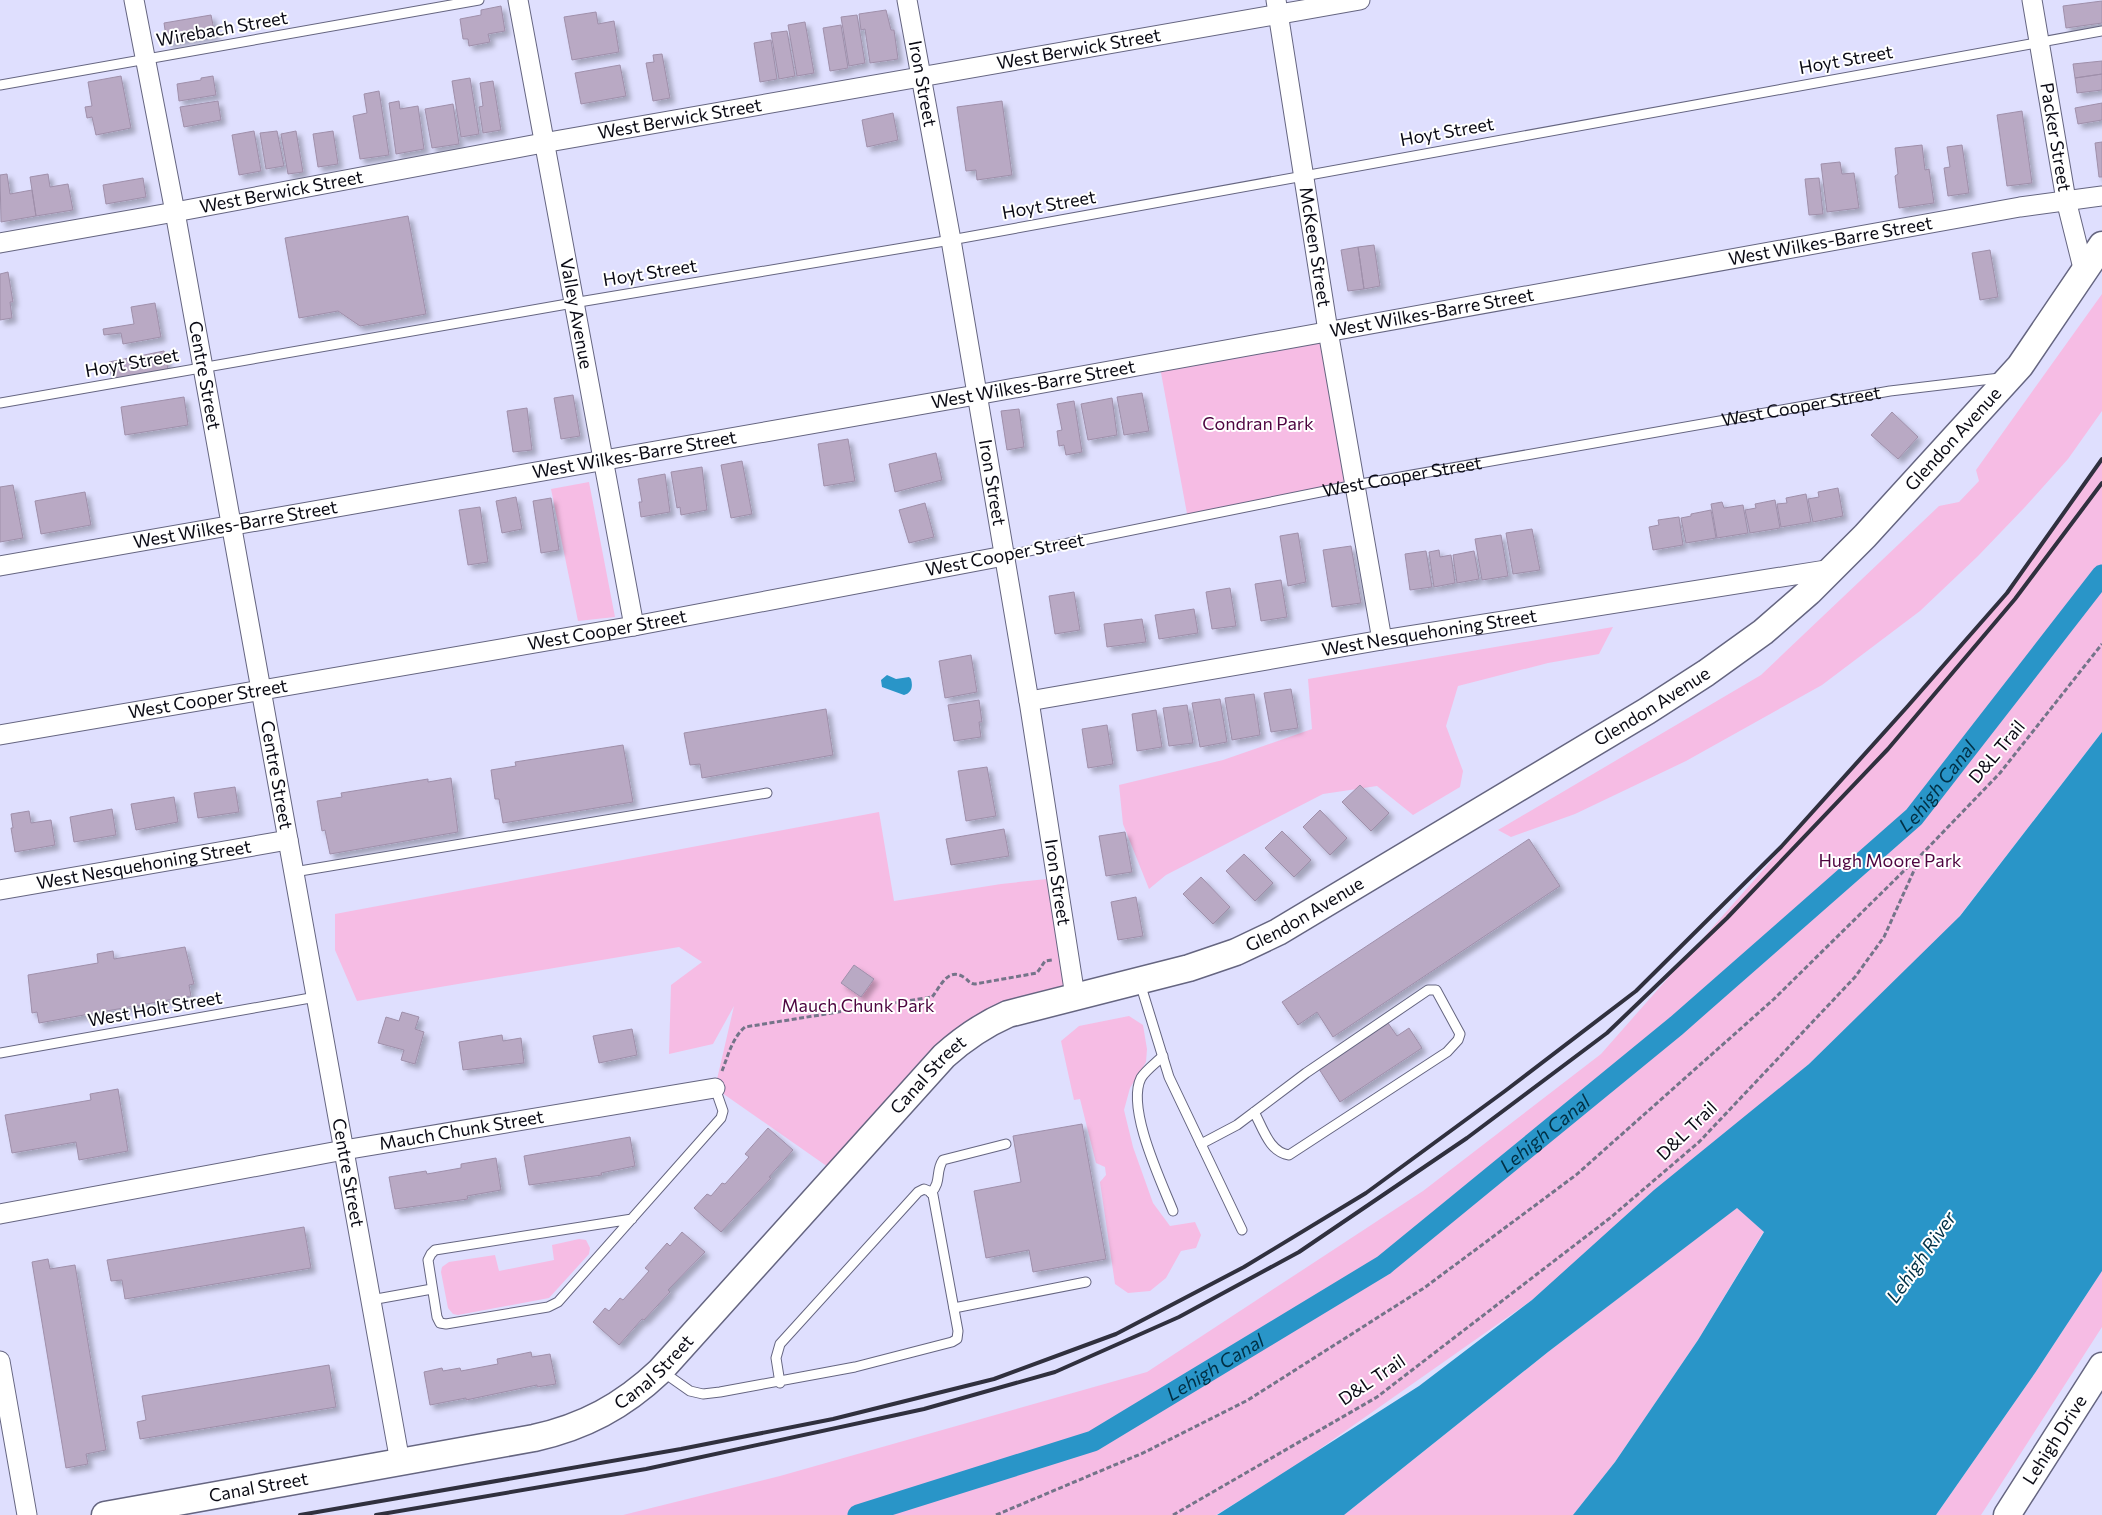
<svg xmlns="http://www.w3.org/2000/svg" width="2102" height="1515" font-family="Commissioner,sans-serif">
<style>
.green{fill:#f6bce4}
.water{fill:#2995c8}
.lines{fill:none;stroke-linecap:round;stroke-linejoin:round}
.canal{stroke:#2995c8;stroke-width:21}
.building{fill:#b9a9c4;stroke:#9f8faa;filter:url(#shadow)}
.lane-casing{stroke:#656580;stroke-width:11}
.street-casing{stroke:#656580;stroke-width:21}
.secondary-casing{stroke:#656580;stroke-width:29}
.path{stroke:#747489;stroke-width:3;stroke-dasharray:5 2.5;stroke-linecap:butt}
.lane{stroke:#fff;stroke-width:9}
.street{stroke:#fff;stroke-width:19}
.secondary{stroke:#fff;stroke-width:26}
.rail{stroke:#30303e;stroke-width:4}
.labels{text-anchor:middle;stroke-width:4;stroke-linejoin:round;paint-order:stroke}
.street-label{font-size:18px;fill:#0a0a14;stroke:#fff}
.park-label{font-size:18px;fill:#4d043f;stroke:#fff}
.water-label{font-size:19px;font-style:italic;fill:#013045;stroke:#fff}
</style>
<defs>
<filter id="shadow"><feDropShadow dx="4.5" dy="4.5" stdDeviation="2.5" flood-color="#0004"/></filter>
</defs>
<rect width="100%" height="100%" fill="#dfdffe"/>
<path class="green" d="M2102,294V411L2068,459L2025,507L1978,556L1920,611L1822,685L1686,761L1575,814L1511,837L1498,830L1761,675L1939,506L1959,502L1979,481L1976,470Z
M1328,331L1355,485L1188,519L1159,362Z
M2102,459V732L1955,922L1809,1064L1532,1300L1294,1467L1216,1515H623L780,1476L1147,1372L1423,1191L1601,1054L2007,593Z
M589,482L615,617L578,621L551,489Z
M1613,627L1599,654L1548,663L1458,686L1446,726L1463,771L1460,787L1413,815L1377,786L1323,794L1166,875L1149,889L1123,824L1119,785L1223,760L1312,729L1308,679Z
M879,812L894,901L1001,884L1056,878L1075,996L959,1042L838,1174L715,1088L734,1006L713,1044L669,1054L671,985L702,962L679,947L357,1001L335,950V914Z
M1129,1016L1143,1025L1147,1049L1146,1062L1130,1088L1124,1110L1133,1147L1153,1203L1170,1226L1195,1222L1201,1235L1196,1248L1181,1251L1166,1278L1150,1291L1128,1293L1115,1284L1100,1182L1106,1175L1105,1167L1096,1163L1080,1099L1074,1100L1061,1041L1079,1026Z
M1737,1207L1764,1231L1698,1340L1615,1462L1573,1515H1344L1548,1352Z
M579,1239L586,1240L590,1248L589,1254L549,1298L458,1315L453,1314L448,1308L441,1272L442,1267L449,1262L495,1255L499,1271L554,1260L552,1245Z
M2102,1271V1327L1981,1515H1936L2035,1373Z"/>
<path class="water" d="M887,675L896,679L909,677L911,679C913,686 912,693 904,695L882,687L881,680Z
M2102,732V1271L2035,1373L1936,1515H1573L1615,1462L1698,1340L1764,1232L1737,1208L1548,1352L1344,1515H1217L1419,1386L1532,1300L1654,1190L1809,1064L1960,916Z"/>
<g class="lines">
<path class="canal" id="s1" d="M858,1515L1093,1441L1384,1265L1676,1026L1914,817L2102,575"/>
</g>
<path class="building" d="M2102,1V23L2066,28L2063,6Z
M501,6L505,31L488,34L490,42L469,46L468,39H463L460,19L481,15V10Z
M886,10L891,30H894L898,59L870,63L865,29L861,30L859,14Z
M596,12L598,24L614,21L619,52L572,60L564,17Z
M211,15L215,35L167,43L164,23Z
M857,15L865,63L849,66L841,17Z
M805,22L814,73L797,76L788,25Z
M841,25L848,68L830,71L823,28Z
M787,31L795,76L779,79L771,33Z
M771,40L777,79L760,82L754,43Z
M662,54L670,98L653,101L646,63L654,62L653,55Z
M2102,61V74L2075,78L2073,64Z
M620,65L626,96L581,104L575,73Z
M2102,74V90L2077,93L2075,78Z
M121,76L131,128L96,135L92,117L87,118L85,107L92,106L88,82Z
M213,76L216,95L179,101L177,84L201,80V78Z
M470,78L479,134L461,137L452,81Z
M493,81L501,130L483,133L479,107L483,106L480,83Z
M379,91L389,155L360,159L353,116L367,113L364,94Z
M218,101L221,120L184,127L180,107Z
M399,101L400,109L418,106L424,149L396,154L389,103Z
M1002,101L1012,175L977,180L976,170L966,171L957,107Z
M2102,103V120L2078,124L2075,108Z
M453,104L459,144L432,148L425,109Z
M2022,111L2032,183L2007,186L1997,115Z
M893,113L898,140L867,147L862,120Z
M254,131L261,171L239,175L232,135Z
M277,131L284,166L266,169L260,133Z
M296,131L303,172L288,174L281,134Z
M333,131L338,164L318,167L313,134Z
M2102,142V177H2099L2095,143Z
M1922,145L1925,170L1929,169L1934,203L1899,208L1895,176L1898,174L1895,148Z
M1962,145L1969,193L1948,196L1944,168L1950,167L1947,147Z
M1840,162L1842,174L1854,173L1859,208L1827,212L1821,164Z
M7,174L10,194L32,190L36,216L1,222L0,175Z
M48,174L50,187L68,184L73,210L36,216L30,177Z
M143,178L146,197L106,204L103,185Z
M1819,178L1823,214L1809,215L1805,179Z
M408,216L426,314L360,326L338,311L299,318L285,238Z
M1374,245L1380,286L1364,289L1358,247Z
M1358,247L1364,289L1348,291L1341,250Z
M1990,250L1998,297L1980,300L1972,253Z
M8,272L13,302H10L12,318L0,320V274Z
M155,303L161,337L123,344L121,333L104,335L103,329L134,324L131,307Z
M164,351L168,369L112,379L109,362Z
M1142,393L1149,431L1124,435L1117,397Z
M573,395L580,436L561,439L554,398Z
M184,397L188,425L125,435L121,407Z
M1112,398L1117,435L1088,440L1081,404Z
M1074,401L1082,452L1066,455L1064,445L1059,446L1057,431L1062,430L1057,404Z
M527,408L532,450L513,452L507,411Z
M1019,409L1024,447L1007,450L1001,411Z
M1892,412L1918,437L1898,459L1871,435Z
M848,439L855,481L824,486L818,444Z
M936,453L942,480L895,492L889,464Z
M742,461L752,514L731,518L721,465Z
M702,467L707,510L681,515L680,507L677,508L671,472Z
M665,474L670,512L641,517L639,502H642L638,479Z
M13,485L23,538L0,542V487Z
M1838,488L1843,516L1813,522L1808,499L1819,497L1818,492Z
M85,492L91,525L41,534L35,501Z
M1806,494L1811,522L1781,527L1777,504L1787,503L1786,498Z
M516,497L522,529L502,533L496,501Z
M551,498L559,550L541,553L533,501Z
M1775,500L1780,528L1750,533L1745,510L1756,508L1755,504Z
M1722,502L1724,508L1743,505L1748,533L1717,538L1711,504Z
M925,503L934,537L909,543L899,510Z
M480,507L488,562L468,565L459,510Z
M1711,510L1716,538L1686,543L1681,518L1691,516V514Z
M1679,517L1683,545L1653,550L1649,527L1659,525L1658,520Z
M1532,529L1540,570L1513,574L1506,533Z
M1298,533L1306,582L1288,586L1280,536Z
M1501,535L1508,576L1482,580L1475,539Z
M1351,546L1361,603L1332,607L1323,550Z
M1439,550L1440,557L1451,555L1455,583L1434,587L1429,552Z
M1426,551L1432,587L1410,590L1405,554Z
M1474,551L1479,579L1457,583L1453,555Z
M1281,580L1287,617L1261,621L1255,584Z
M1230,588L1236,626L1212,629L1206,592Z
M1074,592L1080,630L1055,634L1049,596Z
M1194,609L1198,633L1159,639L1155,615Z
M1142,619L1146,642L1107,647L1104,624Z
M971,655L977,692L945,698L939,661Z
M1291,689L1298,728L1271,732L1264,693Z
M1254,694L1260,735L1232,740L1225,698Z
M1220,699L1227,742L1200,747L1192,703Z
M979,700L982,722H979L981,737L954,741L948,705Z
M1187,705L1193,743L1169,746L1163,708Z
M826,709L833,755L702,778L700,764L690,765L684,733Z
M1156,710L1162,747L1137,751L1132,714Z
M1107,725L1113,764L1088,768L1082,729Z
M623,745L633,802L503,823L499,799H495L491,770L516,766L515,762Z
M987,767L996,816L966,821L958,771Z
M451,778L458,832L330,854L325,830L322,831L317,801L342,797L341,793L428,779V782Z
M1360,785L1389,813L1371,831L1342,802Z
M235,787L239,812L198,818L194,793Z
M174,797L178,822L136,830L131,804Z
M112,809L116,835L74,842L70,817Z
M1320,810L1347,838L1330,855L1303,827Z
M29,811L31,823L51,820L55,845L15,852L11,828H13L11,814Z
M1004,829L1009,856L951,865L946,839Z
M1282,831L1311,860L1294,877L1265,848Z
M1125,832L1132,872L1106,876L1099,836Z
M1529,839L1560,886L1333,1037L1317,1012L1298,1025L1282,1002Z
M1244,854L1273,883L1255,901L1226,871Z
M1201,877L1230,907L1213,924L1183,894Z
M1136,897L1143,936L1118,940L1111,902Z
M185,947L194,984L189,985L191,996L39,1023L37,1012L32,1013L28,975L98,963L97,954L113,951L114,959Z
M854,965L874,979L861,997L841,983Z
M402,1012L419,1017L415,1029L424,1032L415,1064L401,1060L404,1050L378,1043L386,1017L399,1021Z
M1388,1023L1397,1036L1409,1028L1422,1048L1340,1102L1319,1069Z
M632,1029L637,1055L599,1063L593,1036Z
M502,1035L503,1041L521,1038L524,1063L463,1070L459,1042Z
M118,1089L128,1151L79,1160L76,1142L12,1153L5,1115L91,1100L90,1094Z
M1082,1124L1106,1259L1033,1272L1029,1250L986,1258L974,1191L1021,1182L1013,1136Z
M768,1128L793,1150L769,1177L771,1178L721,1232L694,1208L707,1194L711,1196L722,1183L725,1184L749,1157L745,1154Z
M630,1137L635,1166L601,1173L602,1175L529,1185L524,1156Z
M496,1158L501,1190L467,1196L468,1199L395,1209L389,1177L426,1171L427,1174L461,1168V1164Z
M304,1227L311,1268L125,1299L122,1280L111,1281L107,1260Z
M682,1232L705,1252L668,1290L670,1292L644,1320L642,1319L619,1345L593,1322L605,1308L609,1311L620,1298L623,1300L649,1271L645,1268L667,1243L670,1246Z
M48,1259L50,1269L75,1265L106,1450L86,1454L88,1464L66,1468L32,1262Z
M531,1352L532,1357L550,1354L556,1384L537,1387V1385L466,1400V1398L430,1405L424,1372L442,1368L443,1371L460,1368L461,1371L498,1364L497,1359Z
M329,1365L336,1407L140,1439L137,1422L146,1420L142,1396Z"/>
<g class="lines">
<g class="lane-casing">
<g id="lane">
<path d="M0,85L479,0"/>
<path d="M0,403L573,303L951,240L2102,31"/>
<path id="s2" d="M1004,556L1355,485L1890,391L2000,378"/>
<path d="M294,872L767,793"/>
<path d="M1140,983L1169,1077L1242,1230"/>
<path d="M0,1053L316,997"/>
<path d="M1163,1056C1156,1063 1146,1070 1141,1078C1126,1108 1161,1181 1173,1211"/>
<path d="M1201,1144L1237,1125L1306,1073L1428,990H1436L1460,1034L1458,1040L1447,1052L1289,1155C1269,1152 1263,1128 1254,1112"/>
<path d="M931,1193C942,1181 935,1172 943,1160L1006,1144"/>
<path d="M632,1219L435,1250L431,1254L428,1260L437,1317L440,1323L446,1324L548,1307L558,1302L721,1118L723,1111L715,1088"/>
<path d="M371,1300L432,1289"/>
<path d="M954,1308L1086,1282"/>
<path d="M663,1372L690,1391L703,1394L720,1392L855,1367L952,1342L957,1339L958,1331L933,1195L929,1191L924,1189L918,1192L780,1344L776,1358L780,1383"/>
</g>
</g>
<g class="street-casing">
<g id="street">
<path id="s3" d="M134,0L175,212L400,1462"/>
<path id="s4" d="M518,0L634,626"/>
<path id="s5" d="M907,0L951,240L1029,701L1075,996"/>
<path id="s6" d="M1276,0L1328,331L1382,640"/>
<path id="s7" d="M2032,0L2066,200L2084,272"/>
<path id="s8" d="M0,243L175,212L543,143L1360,0"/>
<path id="s9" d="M0,566L976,395L2020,207L2102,196"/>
<path id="s10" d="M1029,701L1382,640L1832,569"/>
<path id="s11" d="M0,735L634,626L1004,556"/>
<path id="s12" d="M0,890L288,840"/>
<path id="s13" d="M0,1214L344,1150L715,1088"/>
<path d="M0,1361L27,1515"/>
</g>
</g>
<g class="secondary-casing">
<g id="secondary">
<path id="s14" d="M105,1515L534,1438C584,1427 623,1406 660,1371L944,1056C964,1038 983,1025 1008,1014L1189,968L1236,952L1278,932L1647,711L1706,673L1763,632L1809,592L1865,536L2020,366L2102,245"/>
<path id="s15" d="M2007,1515L2102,1366"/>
</g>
</g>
<path class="path" d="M722,1071C728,1056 732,1038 745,1027L932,997C941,986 948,966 965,978C969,981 970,984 975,984L1037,973L1045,961L1052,960
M996,1515L1143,1453L1248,1400L1424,1288L1576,1175L1774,999L1918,857
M1173,1515L1377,1397L1610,1218L1699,1142L1855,977L1884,937L1921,855L2000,773L2102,644"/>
<use href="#lane" class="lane"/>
<use href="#street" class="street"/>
<use href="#secondary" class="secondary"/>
<path class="rail" d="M300,1515L681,1449L833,1419L994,1379L1116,1334L1244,1267L1366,1193L1505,1091L1636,991L1781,847L1907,707L2007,593L2102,459
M376,1515L646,1469L924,1409L1055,1372L1179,1317L1299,1252L1467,1138L1607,1033L1727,918L1888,749L2015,599L2102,483"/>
</g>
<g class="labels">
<g class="street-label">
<text transform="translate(222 29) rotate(-10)" y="6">Wirebach Street</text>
<text dy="6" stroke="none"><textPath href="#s8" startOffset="1096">West Berwick Street</textPath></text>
<text transform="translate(1846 60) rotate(-10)" y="6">Hoyt Street</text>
<text dy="6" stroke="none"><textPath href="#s5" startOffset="85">Iron Street</textPath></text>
<text dy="6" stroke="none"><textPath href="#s8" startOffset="691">West Berwick Street</textPath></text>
<text transform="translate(1447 132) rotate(-10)" y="6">Hoyt Street</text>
<text dy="6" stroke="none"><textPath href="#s7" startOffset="139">Packer Street</textPath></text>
<text dy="6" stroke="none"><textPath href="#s8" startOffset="286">West Berwick Street</textPath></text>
<text transform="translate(1049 205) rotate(-10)" y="6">Hoyt Street</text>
<text dy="6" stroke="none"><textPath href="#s9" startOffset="1859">West Wilkes-Barre Street</textPath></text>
<text dy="6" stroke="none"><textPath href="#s6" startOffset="250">McKeen Street</textPath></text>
<text transform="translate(650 273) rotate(-9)" y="6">Hoyt Street</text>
<text dy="6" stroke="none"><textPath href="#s9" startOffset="1454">West Wilkes-Barre Street</textPath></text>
<text dy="6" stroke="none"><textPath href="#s4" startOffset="319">Valley Avenue</textPath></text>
<text transform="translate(132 363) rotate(-10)" y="6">Hoyt Street</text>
<text dy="6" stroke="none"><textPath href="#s3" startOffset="382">Centre Street</textPath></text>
<text dy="6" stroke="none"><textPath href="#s9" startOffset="1049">West Wilkes-Barre Street</textPath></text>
<text dy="6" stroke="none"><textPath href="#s2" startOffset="811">West Cooper Street</textPath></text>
<text dy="6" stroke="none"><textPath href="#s14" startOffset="2206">Glendon Avenue</textPath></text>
<text dy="6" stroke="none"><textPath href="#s9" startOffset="644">West Wilkes-Barre Street</textPath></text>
<text dy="6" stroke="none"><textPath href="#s2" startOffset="406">West Cooper Street</textPath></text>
<text dy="6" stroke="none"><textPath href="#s5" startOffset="490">Iron Street</textPath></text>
<text dy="6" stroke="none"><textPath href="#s9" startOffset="239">West Wilkes-Barre Street</textPath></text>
<text transform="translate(1005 555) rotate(-11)" y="6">West Cooper Street</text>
<text dy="6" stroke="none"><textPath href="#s11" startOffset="616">West Cooper Street</textPath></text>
<text dy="6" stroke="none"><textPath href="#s10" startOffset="406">West Nesquehoning Street</textPath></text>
<text dy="6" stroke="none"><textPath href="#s11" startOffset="211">West Cooper Street</textPath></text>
<text dy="6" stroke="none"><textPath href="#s14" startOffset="1801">Glendon Avenue</textPath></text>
<text transform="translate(1997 752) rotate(-50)" y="6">D&amp;L Trail</text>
<text dy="6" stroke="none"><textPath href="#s3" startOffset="788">Centre Street</textPath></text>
<text dy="6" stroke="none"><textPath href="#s12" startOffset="146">West Nesquehoning Street</textPath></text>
<text dy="6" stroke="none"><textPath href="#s5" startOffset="895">Iron Street</textPath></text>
<text dy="6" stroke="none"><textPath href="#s14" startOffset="1396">Glendon Avenue</textPath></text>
<text transform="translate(155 1009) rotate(-10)" y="6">West Holt Street</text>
<text dy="6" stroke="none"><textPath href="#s14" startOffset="980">Canal Street</textPath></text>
<text dy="6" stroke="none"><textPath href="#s13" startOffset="469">Mauch Chunk Street</textPath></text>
<text transform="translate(1687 1131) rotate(-44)" y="6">D&amp;L Trail</text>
<text dy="6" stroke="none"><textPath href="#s3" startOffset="1192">Centre Street</textPath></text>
<text dy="6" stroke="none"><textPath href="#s14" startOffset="575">Canal Street</textPath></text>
<text transform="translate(1372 1380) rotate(-34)" y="6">D&amp;L Trail</text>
<text dy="6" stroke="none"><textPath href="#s15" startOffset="89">Lehigh Drive</textPath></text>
<text dy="6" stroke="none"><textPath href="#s14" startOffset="156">Canal Street</textPath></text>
</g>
<g class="park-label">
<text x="1258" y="430">Condran Park</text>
<text x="1890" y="867">Hugh Moore Park</text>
<text x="858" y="1012">Mauch Chunk Park</text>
</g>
<g class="water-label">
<text dy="7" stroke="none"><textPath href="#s1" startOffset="1319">Lehigh Canal</textPath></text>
<text dy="7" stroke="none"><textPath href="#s1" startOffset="794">Lehigh Canal</textPath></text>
<text transform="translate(1921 1257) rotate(-55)" y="7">Lehigh River</text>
<text dy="7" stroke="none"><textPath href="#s1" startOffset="389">Lehigh Canal</textPath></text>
</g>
</g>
</svg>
